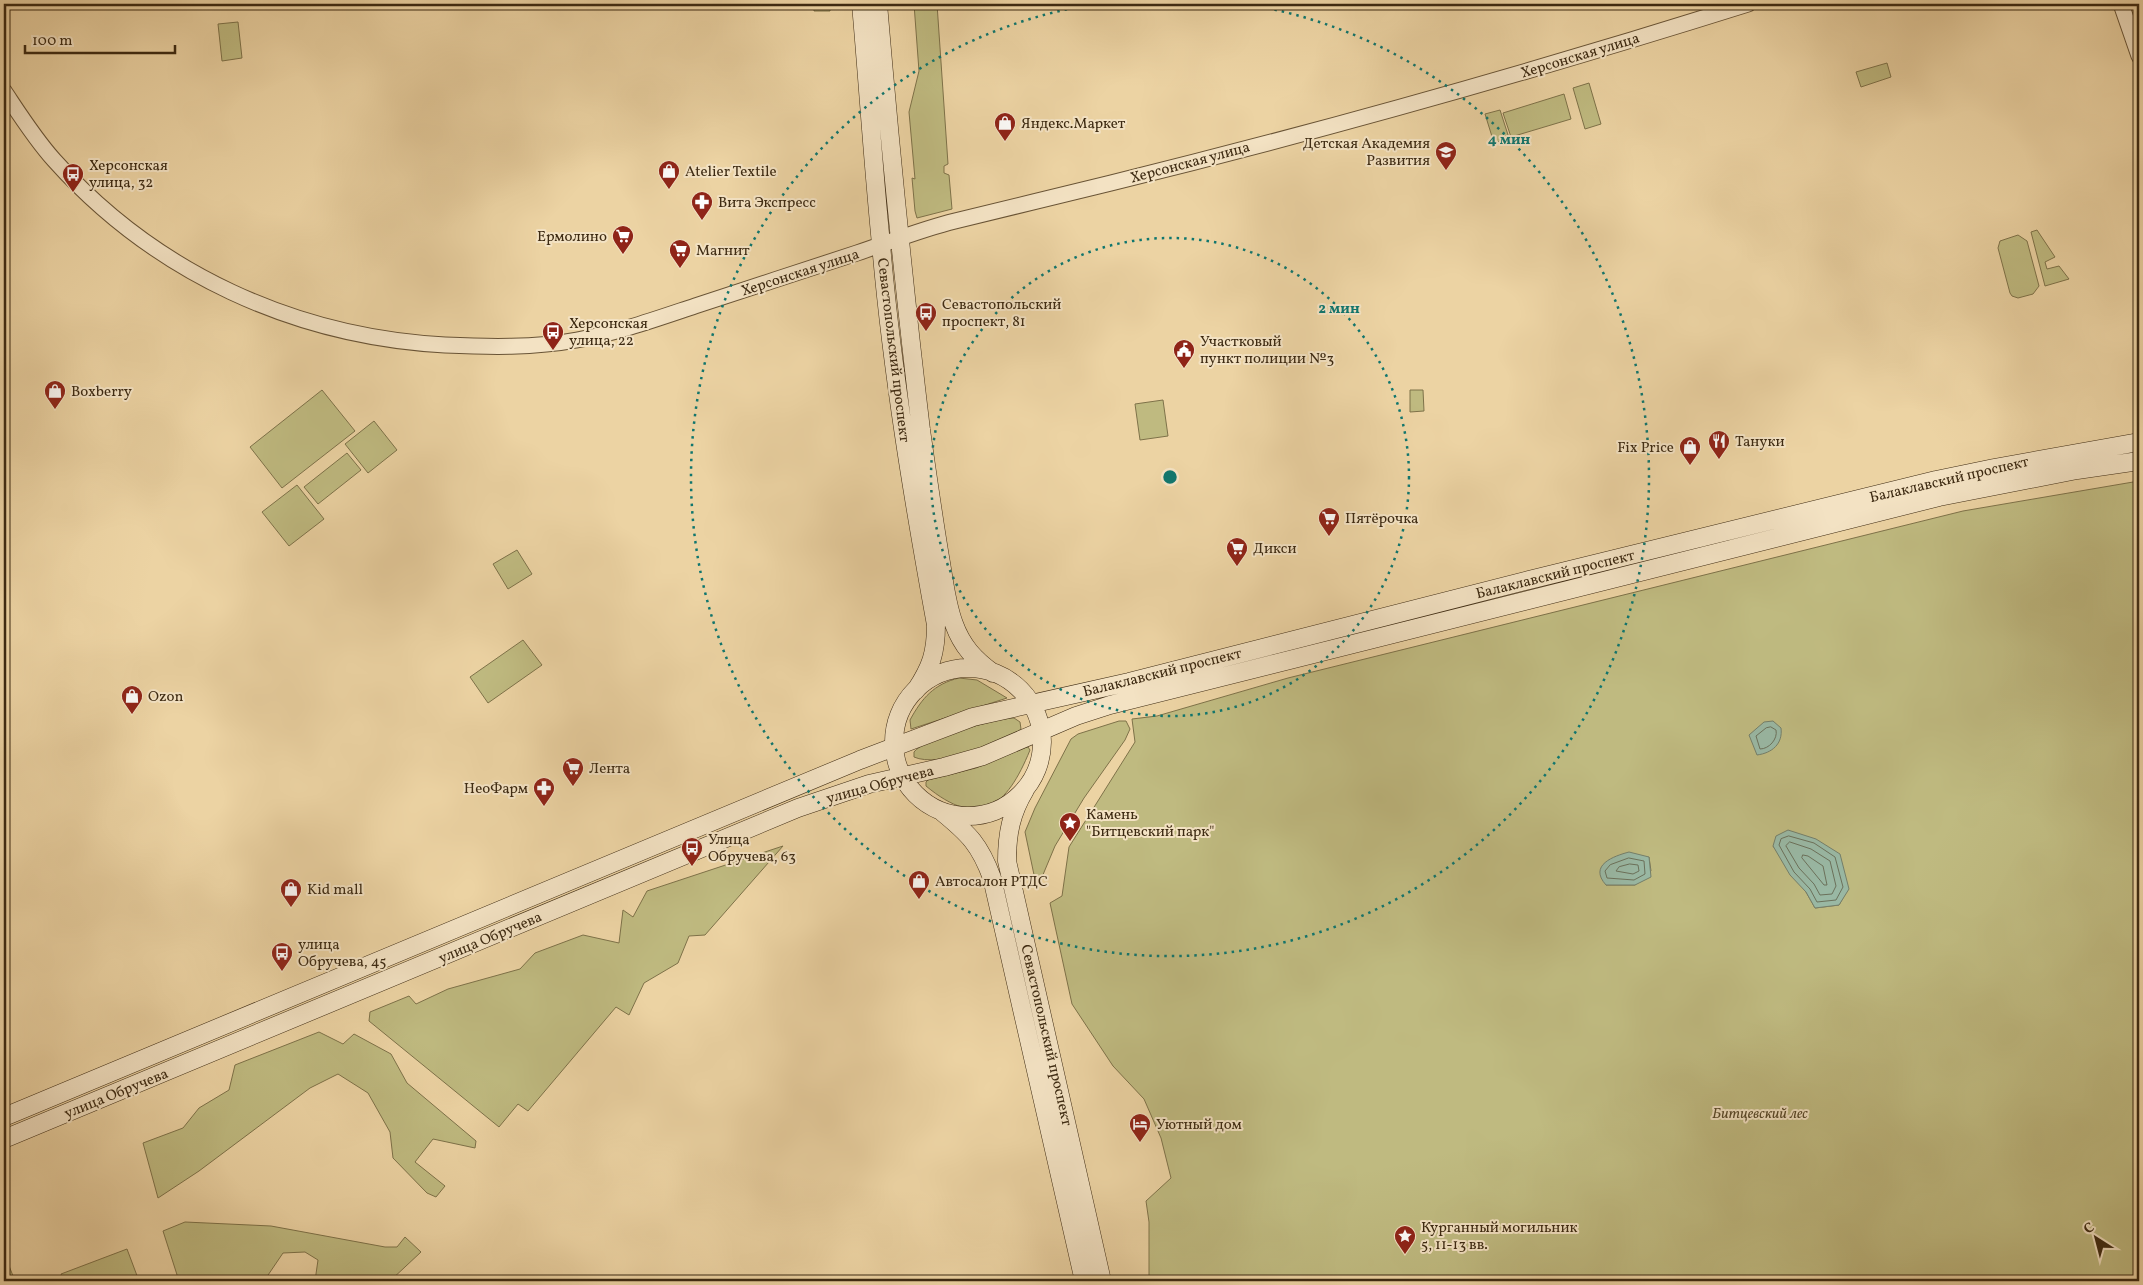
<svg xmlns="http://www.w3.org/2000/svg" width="2143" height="1285" font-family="Vollkorn,serif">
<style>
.green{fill:#bfba80;stroke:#7e7249;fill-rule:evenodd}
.water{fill:#99b8a4;stroke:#747f6a}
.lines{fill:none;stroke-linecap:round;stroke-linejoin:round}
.shore{stroke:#6b715b;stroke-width:1}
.tertiary-casing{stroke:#695436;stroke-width:17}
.secondary-casing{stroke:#3d2a12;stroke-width:19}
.tertiary{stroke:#f3e2c3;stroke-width:15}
.secondary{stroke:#f3e2c3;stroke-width:18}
.ring{fill:none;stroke:#0f766e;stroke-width:2.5;stroke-dasharray:2.5 5}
.labels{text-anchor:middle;stroke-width:4;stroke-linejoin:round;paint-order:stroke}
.street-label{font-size:15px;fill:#3d2a12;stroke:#f3e2c3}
.poi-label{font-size:15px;fill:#3d2a12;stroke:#f3e2c3;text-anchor:start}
.park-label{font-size:15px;font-style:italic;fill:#574728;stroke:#f3e2c3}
.centre{fill:#0f766e;stroke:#f3e2c3;stroke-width:2.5}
.ring-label{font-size:15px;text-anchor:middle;font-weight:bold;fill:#0f766e;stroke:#f3e2c3;stroke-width:4;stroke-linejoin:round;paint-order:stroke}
</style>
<rect width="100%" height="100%" fill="#ecd3a3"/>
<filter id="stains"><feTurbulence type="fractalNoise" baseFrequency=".004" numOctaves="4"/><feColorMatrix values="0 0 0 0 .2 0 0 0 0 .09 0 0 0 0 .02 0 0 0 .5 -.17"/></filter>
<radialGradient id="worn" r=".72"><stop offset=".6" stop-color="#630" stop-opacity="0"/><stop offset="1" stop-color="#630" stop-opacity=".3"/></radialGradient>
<path class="green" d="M814,4H830V11H814Z
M914,4H937L948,164L944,166V173L949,175L952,209L917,218L915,211L912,178L915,179L909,112L919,71Z
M238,22L242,58L222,61L218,24Z
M1887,63L1891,77L1861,87L1856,72Z
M1589,83L1601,124L1585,129L1573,88Z
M1564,94L1571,119L1511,137L1503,113Z
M1500,110L1509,138L1494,143L1485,114Z
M2037,230L2055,257L2045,262L2047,269L2059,266L2069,279L2045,286L2031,232Z
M2018,235L2027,241L2039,286L2033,294L2018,298L2012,296L2010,293L1998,248L2000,241Z
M322,390L355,431L282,488L250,447Z
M1410,390H1423L1424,411L1410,412Z
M1163,400L1168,436L1140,440L1135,404Z
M374,421L397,450L368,473L345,444Z
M347,453L361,470L318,504L304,487Z
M2139,481V1281H1149V1222L1146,1201L1171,1178L1161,1138L1144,1099L1113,1066L1072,1004L1050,903L1062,896L1069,847L1135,742L1132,719L1157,716L1288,678L1963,511ZM1773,846L1848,889L1839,905L1815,908L1806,892ZM1649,857L1651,871L1635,885H1606Z
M297,485L324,519L289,546L262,512Z
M517,550L532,574L508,589L493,564Z
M523,640L542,665L488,703L470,677Z
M959,678L977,680L1007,698L911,729L910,720C922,698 934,684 959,678Z
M1014,718L1020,722L1021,729C1000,744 938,768 914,757V752C923,739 997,718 1014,718Z
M1119,721H1126L1130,729L1125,740L1084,798L1055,846L1037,889L1025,832L1035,808L1071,739L1078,734Z
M1026,747H1028L1030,750C1007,807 979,830 926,786V782L928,780L976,768Z
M783,846L705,935L689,936L678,963L644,983L629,1015L616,1007L528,1111L518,1104L499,1127L369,1021L370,1012L409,996L416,1004L448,989L520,969L535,953L583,935L619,943L623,910L633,917L647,891Z
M319,1032L343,1044L354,1034L391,1054L407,1083L476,1141L475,1148L433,1139L415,1162L445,1186L436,1197L427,1193L393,1158L390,1132L368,1093L338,1074L310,1088L199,1171L158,1198L143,1143L183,1128L199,1108L229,1090L235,1065Z
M185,1222L271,1226L385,1247H397L405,1237L421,1252L390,1281H315L318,1260L305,1252L283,1253L264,1281H179L163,1231Z
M127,1249L139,1281H64L61,1274Z
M4,1253L15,1281H4Z"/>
<path class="water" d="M1773,721L1781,728C1783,744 1772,753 1757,755L1749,735L1764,722Z
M1788,830L1816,839L1840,854L1849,889L1839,905L1815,908L1806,892L1790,875L1773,846L1776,836Z
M1629,852L1649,857L1651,877L1635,885H1606C1588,865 1614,856 1629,852Z"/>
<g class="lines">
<path class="shore" d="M1771,727L1776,730C1778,739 1769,749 1760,749L1756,736L1766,728Z
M1789,836L1814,843L1835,857L1843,887L1836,900L1817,902L1810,889L1794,872L1779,845L1781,839Z
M1790,842L1811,849L1830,861L1836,886L1832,894L1820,895L1814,884L1799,868L1786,846Z
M1803,855L1808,856L1823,866L1827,885H1824L1802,858Z
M1629,858L1644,861L1645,874L1634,880L1607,878L1605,871L1610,865Z
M1630,864L1638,865L1639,871L1633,874L1616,871L1619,867Z"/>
<g class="tertiary-casing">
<path id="tertiary" d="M2121,4L2139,56
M4,91C20,115 35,139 54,160C155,273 295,337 445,345C489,347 534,348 577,340C617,333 656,319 695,306C749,288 803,271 857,253C890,242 922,229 955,221C1007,208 1059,196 1111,183C1326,130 1538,70 1748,4"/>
</g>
<g class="secondary-casing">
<path id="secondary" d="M861,4C868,84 873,164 881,244C892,372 913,499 936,625C936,653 931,667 916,690
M878,4C890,146 904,288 921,430C927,472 933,515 940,557C944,579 946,603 954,624C962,646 974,659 993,673
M894 742a74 74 0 1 1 148 0a74 74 0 1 1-148 0Z
M1025,790C1011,813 1007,834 1007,861L1102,1281
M942,812C969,834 980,845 992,878L1084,1281
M4,1117L860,760L973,717L1129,682L1529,580L1936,480L1994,468L2139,442
M4,1139L798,808L869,784L944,767L983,756L1076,716L1110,705L1939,497L2077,470L2139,461"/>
</g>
<use href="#tertiary" class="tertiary"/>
<use href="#secondary" class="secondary"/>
</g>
<g class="ring">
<circle cx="1170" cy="477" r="239"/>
<path d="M1245 4A479 479 0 1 1 1095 4"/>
</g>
<defs>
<g id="shop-pin" transform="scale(1.125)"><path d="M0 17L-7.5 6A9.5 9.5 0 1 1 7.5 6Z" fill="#8f2418" stroke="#f3e2c3"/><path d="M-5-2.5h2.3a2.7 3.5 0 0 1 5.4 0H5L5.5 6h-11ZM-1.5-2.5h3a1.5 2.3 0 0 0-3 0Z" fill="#fff"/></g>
<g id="school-pin" transform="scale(1.125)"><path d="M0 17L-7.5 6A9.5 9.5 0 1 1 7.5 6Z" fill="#8f2418" stroke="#f3e2c3"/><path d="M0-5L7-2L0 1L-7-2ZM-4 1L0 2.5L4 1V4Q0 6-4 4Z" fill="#fff"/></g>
<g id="bus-pin" transform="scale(1.125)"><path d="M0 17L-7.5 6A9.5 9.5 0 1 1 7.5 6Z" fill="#8f2418" stroke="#f3e2c3"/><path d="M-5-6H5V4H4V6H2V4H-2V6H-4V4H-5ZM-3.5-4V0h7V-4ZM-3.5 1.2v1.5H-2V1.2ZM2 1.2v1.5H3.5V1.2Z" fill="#fff"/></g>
<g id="pharmacy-pin" transform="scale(1.125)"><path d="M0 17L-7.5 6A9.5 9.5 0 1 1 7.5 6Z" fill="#8f2418" stroke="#f3e2c3"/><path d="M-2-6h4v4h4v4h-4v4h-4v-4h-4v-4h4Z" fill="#fff"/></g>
<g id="supermarket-pin" transform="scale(1.125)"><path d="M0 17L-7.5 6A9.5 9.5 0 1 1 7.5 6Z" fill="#8f2418" stroke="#f3e2c3"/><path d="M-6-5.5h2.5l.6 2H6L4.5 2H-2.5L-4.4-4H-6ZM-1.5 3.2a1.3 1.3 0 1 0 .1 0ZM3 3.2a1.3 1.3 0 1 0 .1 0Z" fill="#fff"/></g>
<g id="civic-pin" transform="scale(1.125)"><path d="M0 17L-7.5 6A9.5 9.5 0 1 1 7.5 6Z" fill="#8f2418" stroke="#f3e2c3"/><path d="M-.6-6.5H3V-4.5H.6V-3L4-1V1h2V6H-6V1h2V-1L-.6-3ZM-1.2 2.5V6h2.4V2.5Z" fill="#fff"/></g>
<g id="restaurant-pin" transform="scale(1.125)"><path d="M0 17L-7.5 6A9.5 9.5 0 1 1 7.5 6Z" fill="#8f2418" stroke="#f3e2c3"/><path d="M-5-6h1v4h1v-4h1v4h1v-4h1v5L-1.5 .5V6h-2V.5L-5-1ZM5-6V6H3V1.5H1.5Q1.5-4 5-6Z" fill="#fff"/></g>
<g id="sight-pin" transform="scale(1.125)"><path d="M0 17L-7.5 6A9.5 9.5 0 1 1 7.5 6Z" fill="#8f2418" stroke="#f3e2c3"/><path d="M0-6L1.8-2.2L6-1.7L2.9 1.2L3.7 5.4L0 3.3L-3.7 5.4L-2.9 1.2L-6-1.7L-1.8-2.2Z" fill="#fff"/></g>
<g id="hotel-pin" transform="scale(1.125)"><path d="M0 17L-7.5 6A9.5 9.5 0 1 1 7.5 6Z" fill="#8f2418" stroke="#f3e2c3"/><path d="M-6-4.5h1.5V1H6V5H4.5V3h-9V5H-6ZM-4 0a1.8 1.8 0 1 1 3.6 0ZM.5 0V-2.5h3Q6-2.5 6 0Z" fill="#fff"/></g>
</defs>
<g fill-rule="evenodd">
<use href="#shop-pin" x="1005" y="123"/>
<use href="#school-pin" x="1446" y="152"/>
<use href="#shop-pin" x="669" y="171"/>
<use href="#bus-pin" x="73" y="174"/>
<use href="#pharmacy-pin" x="702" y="202"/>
<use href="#supermarket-pin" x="623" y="236"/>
<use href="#supermarket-pin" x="680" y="250"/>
<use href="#bus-pin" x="926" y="313"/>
<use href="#bus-pin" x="553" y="332"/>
<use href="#civic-pin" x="1184" y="350"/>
<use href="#shop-pin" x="55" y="391"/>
<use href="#restaurant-pin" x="1719" y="441"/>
<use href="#shop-pin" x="1690" y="447"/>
<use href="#supermarket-pin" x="1329" y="518"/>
<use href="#supermarket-pin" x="1237" y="548"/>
<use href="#shop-pin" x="132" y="696"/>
<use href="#supermarket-pin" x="573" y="768"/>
<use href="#pharmacy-pin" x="544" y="788"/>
<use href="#sight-pin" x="1070" y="823"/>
<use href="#bus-pin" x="692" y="848"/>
<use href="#shop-pin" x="919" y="881"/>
<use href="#shop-pin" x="291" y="889"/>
<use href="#bus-pin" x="282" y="953"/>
<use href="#hotel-pin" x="1140" y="1124"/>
<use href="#sight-pin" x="1405" y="1236"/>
</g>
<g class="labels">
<g class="street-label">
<text transform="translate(1580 55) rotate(-17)" y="5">Херсонская улица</text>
<text transform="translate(1190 162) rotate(-15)" y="5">Херсонская улица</text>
<text transform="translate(800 272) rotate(-18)" y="5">Херсонская улица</text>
<text transform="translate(894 350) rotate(83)" y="5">Севастопольский проспект</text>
<text transform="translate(1949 479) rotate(-13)" y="5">Балаклавский проспект</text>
<text transform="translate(1555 574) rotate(-14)" y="5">Балаклавский проспект</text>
<text transform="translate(1162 672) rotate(-14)" y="5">Балаклавский проспект</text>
<text transform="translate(880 784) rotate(-15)" y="5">улица Обручева</text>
<text transform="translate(490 937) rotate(-23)" y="5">улица Обручева</text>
<text transform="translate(1047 1035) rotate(77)" y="5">Севастопольский проспект</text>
<text transform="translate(116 1093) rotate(-22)" y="5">улица Обручева</text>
</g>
<g class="poi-label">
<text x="1021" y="128">Яндекс.Маркет</text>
<text x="1430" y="148" text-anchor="end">Детская Академия<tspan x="1430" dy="17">Развития</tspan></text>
<text x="89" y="170">Херсонская<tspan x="89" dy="17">улица, 32</tspan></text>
<text x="685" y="176">Atelier Textile</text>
<text x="718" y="207">Вита Экспресс</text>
<text x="607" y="241" text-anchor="end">Ермолино</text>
<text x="696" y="255">Магнит</text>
<text x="942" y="309">Севастопольский<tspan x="942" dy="17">проспект, 81</tspan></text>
<text x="569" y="328">Херсонская<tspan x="569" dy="17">улица, 22</tspan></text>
<text x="1200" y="346">Участковый<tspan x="1200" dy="17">пункт полиции №3</tspan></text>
<text x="71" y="396">Boxberry</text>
<text x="1735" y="446">Тануки</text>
<text x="1674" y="452" text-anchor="end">Fix Price</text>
<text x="1345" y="523">Пятёрочка</text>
<text x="1253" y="553">Дикси</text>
<text x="148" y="701">Ozon</text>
<text x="589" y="773">Лента</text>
<text x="528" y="793" text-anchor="end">НеоФарм</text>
<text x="1086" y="819">Камень<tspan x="1086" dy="17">"Битцевский парк"</tspan></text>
<text x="708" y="844">Улица<tspan x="708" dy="17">Обручева, 63</tspan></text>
<text x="935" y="886">Автосалон РТДС</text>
<text x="307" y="894">Kid mall</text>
<text x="298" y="949">улица<tspan x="298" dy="17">Обручева, 45</tspan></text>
<text x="1156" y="1129">Уютный дом</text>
<text x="1421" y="1232">Курганный могильник<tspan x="1421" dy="17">5, 11-13 вв.</tspan></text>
</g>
<g class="park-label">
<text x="1760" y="1118">Битцевский лес</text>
</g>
</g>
<circle cx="1170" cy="477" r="8" class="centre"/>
<g class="ring-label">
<text x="1509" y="144">4 мин</text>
<text x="1339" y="313">2 мин</text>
</g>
<rect width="2143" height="1285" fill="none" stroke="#ecd3a3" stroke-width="20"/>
<rect x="5" y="5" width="2133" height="1275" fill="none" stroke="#3d2a12" stroke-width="2.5"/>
<rect x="10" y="10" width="2123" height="1265" fill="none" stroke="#3d2a12"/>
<g transform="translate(2096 1238) rotate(324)" stroke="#f3e2c3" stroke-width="4" paint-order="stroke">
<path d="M0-4L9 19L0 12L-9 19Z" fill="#3d2a12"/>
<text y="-8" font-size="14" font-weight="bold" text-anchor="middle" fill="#3d2a12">С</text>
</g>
<path d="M25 45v8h150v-8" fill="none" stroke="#3d2a12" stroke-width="2.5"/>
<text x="32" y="45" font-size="15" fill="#3d2a12" stroke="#f3e2c3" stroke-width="4" paint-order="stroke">100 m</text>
<rect width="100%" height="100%" filter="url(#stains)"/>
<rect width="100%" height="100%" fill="url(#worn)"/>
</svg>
